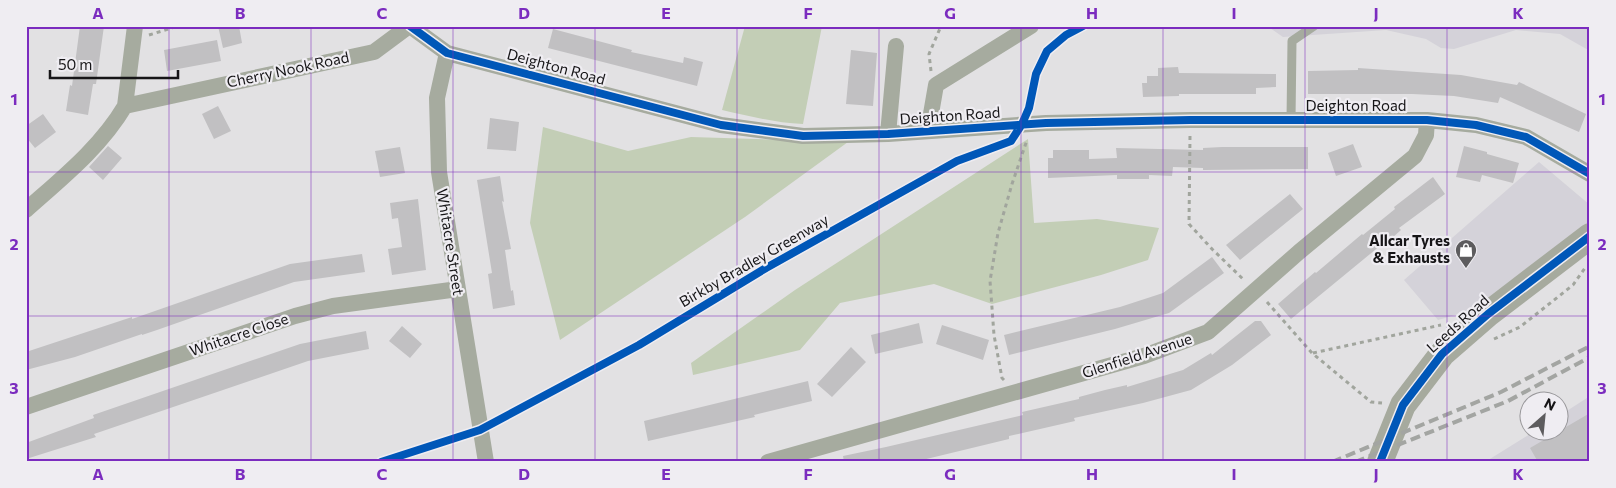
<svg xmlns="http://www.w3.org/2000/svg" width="1616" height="488" font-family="Commissioner,sans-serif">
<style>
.built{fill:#d4d2d9}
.green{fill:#c3ceb6}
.building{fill:#c1c0c2}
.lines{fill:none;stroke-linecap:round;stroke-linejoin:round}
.path{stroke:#a1a59d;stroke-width:3;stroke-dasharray:4 4;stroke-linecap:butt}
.lane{stroke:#a6ab9f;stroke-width:9}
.street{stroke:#a6ab9f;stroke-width:16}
.primary{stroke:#a6aa9e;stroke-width:26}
.rail{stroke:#a3a5a2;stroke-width:4;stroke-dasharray:10 5;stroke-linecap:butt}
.cycleway-casing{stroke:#efedf2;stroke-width:11}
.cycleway{stroke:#0057b8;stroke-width:8}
.grid{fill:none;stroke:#7b2cbf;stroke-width:1;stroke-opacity:0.55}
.labels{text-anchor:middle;stroke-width:4.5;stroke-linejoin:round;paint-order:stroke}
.street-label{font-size:15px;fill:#161517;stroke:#efedf2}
.poi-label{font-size:15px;font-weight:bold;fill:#161517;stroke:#efedf2;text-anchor:end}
.neatline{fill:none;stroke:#7b2cbf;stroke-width:2}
.grid-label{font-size:16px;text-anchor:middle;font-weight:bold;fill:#7b2cbf}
</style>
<rect width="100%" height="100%" fill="#e2e1e3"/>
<path class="built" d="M1267,26H1590V51L1560,34L1516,30L1454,49L1441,48L1426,39L1386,30L1283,37Z
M1539,162L1590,205V222L1479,308L1438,320L1404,280Z
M1590,396V462H1485L1535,431L1558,430L1559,416Z"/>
<path class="green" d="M745,26H822L803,124C775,123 749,116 722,110Z
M543,127L628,151L691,137L848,142L745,217L560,340L530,223Z
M1028,139L1034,223L1097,219L1159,228L1148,260L1101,275L992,304L934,284L840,303L800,350L693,375L691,363L795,290Z"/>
<path class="building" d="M80,26H104L96,84H93L88,115L66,111L70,85L72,86Z
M218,26H239L242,43L223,48Z
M553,29L632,50L631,52L683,63L684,57L703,62L697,86L548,48Z
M217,40L221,61L167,71L164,50Z
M851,50L877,53L873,106L846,104Z
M1178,67L1179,73L1276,74V87L1256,88V94H1179V96L1143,97L1142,83H1147V76H1158V68Z
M1358,68L1461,75L1517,85L1519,82L1586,114L1579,132L1500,97L1498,103L1454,96L1412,94H1308V71L1358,70Z
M218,106L231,131L214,139L202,114Z
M43,114L56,132L35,148L26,137V126Z
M490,118L519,122L516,151L487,149Z
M1353,144L1362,167L1336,176L1328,153Z
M108,146L122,158L103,180L89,167Z
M1464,146L1487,152V154L1519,163L1513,183L1482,175L1480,182L1456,177Z
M400,147L405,173L380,177L375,151Z
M1222,147H1308V169L1203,170V168L1173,167L1172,176L1149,175V179H1117V175L1048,178V158H1053V150H1089V159L1117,158L1116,148L1203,150V148Z
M500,176L504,202L502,201L511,249L505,250L511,291L513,290L515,305L493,309L488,274L492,273L477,180Z
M1433,177L1445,194L1399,228L1401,230L1383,246L1381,245L1291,319L1278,304L1315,272L1316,273L1362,234L1363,235L1395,209L1394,207Z
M1290,194L1303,209L1240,260L1226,245Z
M418,199L426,270L392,275L388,249L402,247L398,218L392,219L390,203Z
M362,254L365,272L294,282L157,330L142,335V334L75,357L26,370V352L132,317V319L290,264Z
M1212,257L1224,273L1169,313L1115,329L1009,355L1004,335L1120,307L1163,293Z
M1255,321H1261L1271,335L1232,365L1191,390L1143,403L1074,418L1075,421L1009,436V439L914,462H844L843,456L886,447L1023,415L1022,412L1079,399V397L1105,390L1127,385V387L1183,370L1211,353L1212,355Z
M919,323L923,343L875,354L871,335Z
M942,325L989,340L983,360L936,344Z
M402,326L422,344L410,358L389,341Z
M366,331L369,349L308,361L94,434L96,437L26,459V443L94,418L93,415L300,344Z
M851,347L866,362L832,397L817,384Z
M808,381L812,401L754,415L755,417L648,441L644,421Z
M1590,413V462H1538L1530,448Z"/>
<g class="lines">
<path class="path" d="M149,35L178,26
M931,71L929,54L941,26
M1190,136L1189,224L1212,249L1244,280
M1267,302L1312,353L1371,402L1382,403
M1494,339L1520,327L1573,285L1585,268
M1313,353L1441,325
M1004,380L1002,378L994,335L990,281L998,233L1012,184L1027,140"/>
<path class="lane" d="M1291,120L1292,41L1314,26"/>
<path class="street" d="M410,26L447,53L721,125L803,136L888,134L1046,123L1190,120H1427L1476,125L1526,137L1590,174
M447,53L437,98L439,172L486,462
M125,106L135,26
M928,131L936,85L1031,26
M888,134L896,46
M26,210C62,178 100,148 125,106L374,52L409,26
M26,407L295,316L333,306L458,289
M768,462L1144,356L1208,332L1299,252L1415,156L1426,135L1427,120"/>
<path class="primary" d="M1380,462L1403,405L1442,354L1488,314L1590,236"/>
<path class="rail" d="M1332,462L1501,392L1590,346
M1355,462L1508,401L1590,357"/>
<g class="cycleway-casing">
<path id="cycleway" d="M410,26L447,53L721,125L803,136L888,134L1046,123L1190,120H1427L1476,125L1526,137L1590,174
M381,462L480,430L639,345L766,268L957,161L1011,141L1022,124L1029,108L1036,74L1047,51L1066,35L1083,26
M1380,462L1403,405L1442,354L1488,314L1590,236"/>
</g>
<use href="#cycleway" class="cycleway"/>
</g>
<path class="grid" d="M169,26V462M311,26V462M453,26V462M595,26V462M737,26V462M879,26V462M1021,26V462M1163,26V462M1305,26V462M1447,26V462M26,172H1590M26,316H1590"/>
<defs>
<g id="shop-pin" transform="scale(1.125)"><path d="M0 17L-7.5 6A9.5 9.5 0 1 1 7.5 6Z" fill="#5d5c5e" stroke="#efedf2"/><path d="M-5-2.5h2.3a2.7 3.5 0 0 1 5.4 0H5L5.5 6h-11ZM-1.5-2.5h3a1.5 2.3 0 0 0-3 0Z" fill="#fff"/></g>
</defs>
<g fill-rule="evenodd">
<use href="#shop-pin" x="1466" y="250"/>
</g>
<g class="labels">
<g class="street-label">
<text transform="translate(556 67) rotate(15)" y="5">Deighton Road</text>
<text transform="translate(288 70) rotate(-12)" y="5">Cherry Nook Road</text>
<text x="1356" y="111">Deighton Road</text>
<text transform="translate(950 116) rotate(-4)" y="5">Deighton Road</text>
<text transform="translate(450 242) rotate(81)" y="5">Whitacre Street</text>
<text transform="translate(754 261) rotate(-30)" y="5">Birkby Bradley Greenway</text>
<text transform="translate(1458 324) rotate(-42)" y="5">Leeds Road</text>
<text transform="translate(239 335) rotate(-19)" y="5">Whitacre Close</text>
<text transform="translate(1137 356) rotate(-18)" y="5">Glenfield Avenue</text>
</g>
<g class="poi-label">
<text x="1450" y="246">Allcar Tyres<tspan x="1450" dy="17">&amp; Exhausts</tspan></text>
</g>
</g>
<rect width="1616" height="488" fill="none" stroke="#efedf2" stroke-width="55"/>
<g transform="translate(1544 416) rotate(27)"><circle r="24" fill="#efedf2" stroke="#98979a"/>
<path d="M0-4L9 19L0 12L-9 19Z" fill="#5d5c5e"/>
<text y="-8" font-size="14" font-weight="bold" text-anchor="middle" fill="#161517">N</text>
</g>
<path d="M50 70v8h128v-8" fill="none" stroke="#161517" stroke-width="2.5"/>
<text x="58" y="70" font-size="15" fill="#161517" stroke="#efedf2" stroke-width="4" paint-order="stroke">50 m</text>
<rect x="28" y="28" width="1560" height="432" class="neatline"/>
<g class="grid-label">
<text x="98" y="19">A</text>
<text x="240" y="19">B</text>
<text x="382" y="19">C</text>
<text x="524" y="19">D</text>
<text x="666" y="19">E</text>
<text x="808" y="19">F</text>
<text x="950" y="19">G</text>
<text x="1092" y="19">H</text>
<text x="1234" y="19">I</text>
<text x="1376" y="19">J</text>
<text x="1518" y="19">K</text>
<text x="14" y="105">1</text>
<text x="1602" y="105">1</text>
<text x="14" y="250">2</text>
<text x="1602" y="250">2</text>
<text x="14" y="394">3</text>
<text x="1602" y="394">3</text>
<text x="98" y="480">A</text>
<text x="240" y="480">B</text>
<text x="382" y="480">C</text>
<text x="524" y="480">D</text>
<text x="666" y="480">E</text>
<text x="808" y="480">F</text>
<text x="950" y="480">G</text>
<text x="1092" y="480">H</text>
<text x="1234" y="480">I</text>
<text x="1376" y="480">J</text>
<text x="1518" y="480">K</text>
</g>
</svg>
